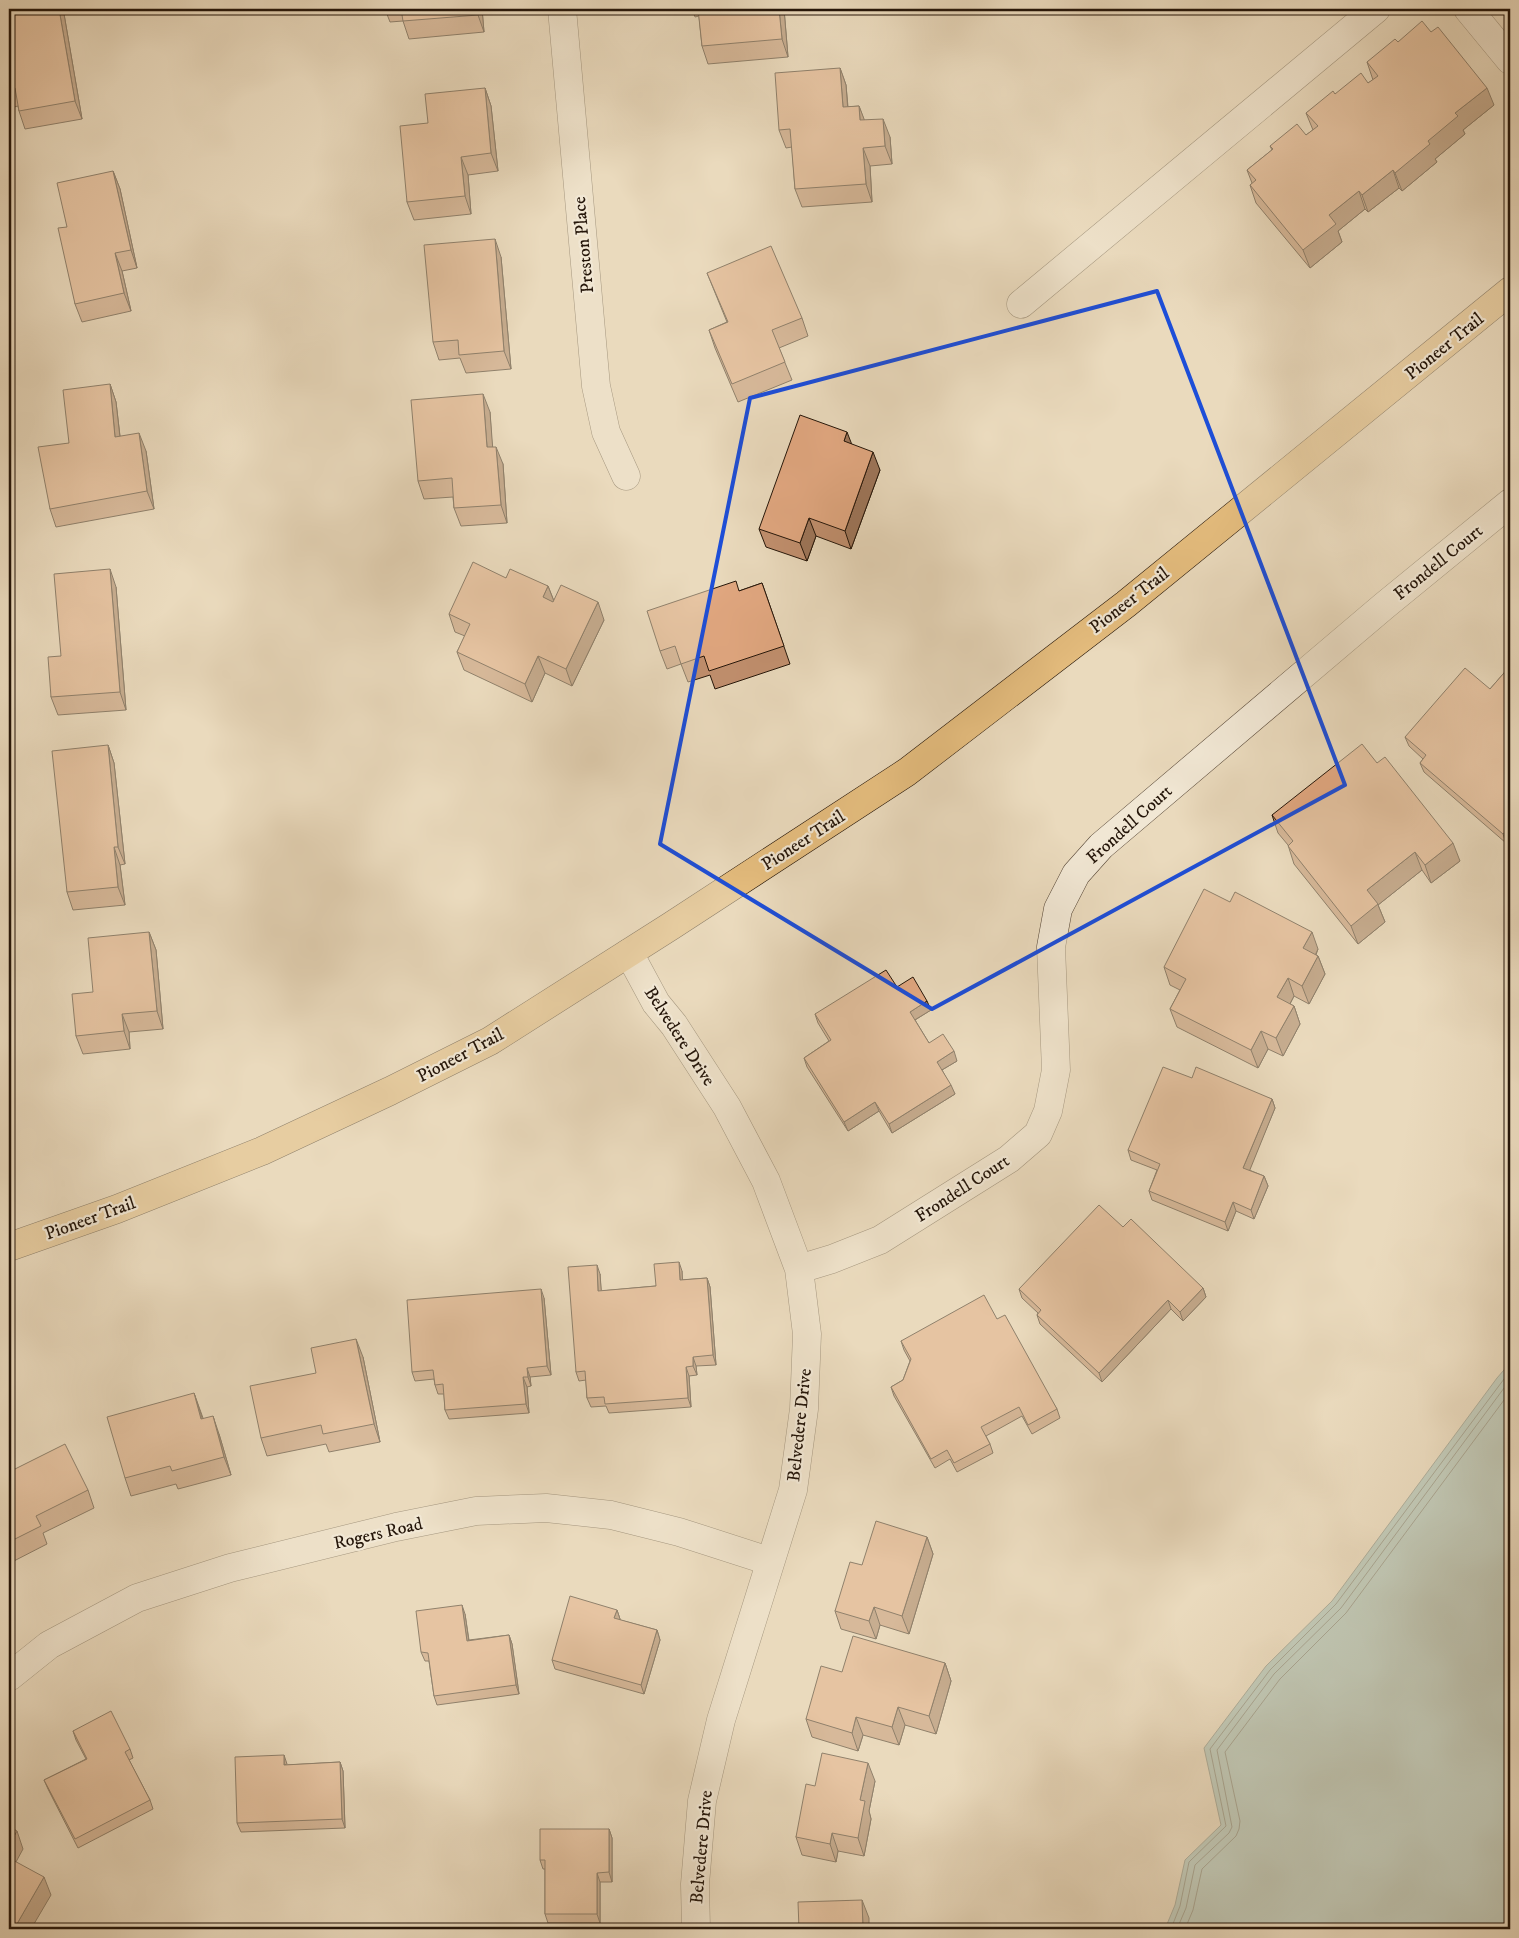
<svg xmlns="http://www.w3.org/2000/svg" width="1519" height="1938" font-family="'IM FELL DW Pica',serif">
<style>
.water{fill:#98bab5;stroke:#6a7870}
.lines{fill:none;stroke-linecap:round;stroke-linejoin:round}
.shore{stroke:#5e685f;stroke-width:1}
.minor-casing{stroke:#564636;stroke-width:29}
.major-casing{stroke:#241509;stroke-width:29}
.minor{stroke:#f1e7d4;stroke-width:28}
.major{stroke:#e5bd7e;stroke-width:28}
.wall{fill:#c2906f;stroke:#241509}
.shaded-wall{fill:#9e765a;stroke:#241509}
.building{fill:#e2a881;stroke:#241509}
.marked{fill:none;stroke:#1d4ed8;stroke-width:4;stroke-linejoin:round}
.labels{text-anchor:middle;stroke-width:4.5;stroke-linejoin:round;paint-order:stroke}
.street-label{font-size:18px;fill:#241509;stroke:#f1e7d4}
</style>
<rect width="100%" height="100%" fill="#eadabd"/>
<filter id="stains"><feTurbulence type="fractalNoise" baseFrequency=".004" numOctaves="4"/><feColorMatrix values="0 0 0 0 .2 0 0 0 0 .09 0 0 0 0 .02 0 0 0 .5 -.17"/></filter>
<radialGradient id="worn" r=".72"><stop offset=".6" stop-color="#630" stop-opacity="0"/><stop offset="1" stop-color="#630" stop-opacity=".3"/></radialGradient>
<path class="water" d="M1510,1363V1929H1165L1175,1905L1185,1860L1221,1825L1204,1748L1266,1666L1332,1601L1497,1378Z"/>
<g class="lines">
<path class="shore" d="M1171,1929L1180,1906L1189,1862L1226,1826L1210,1749L1270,1670L1336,1604L1510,1371
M1177,1929L1186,1908L1195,1865L1229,1833L1232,1827L1217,1750L1274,1674L1341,1608L1510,1380
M1185,1929L1193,1910L1202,1869L1236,1836L1239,1829L1240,1821L1225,1752L1280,1679L1346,1613L1510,1392"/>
<g class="minor-casing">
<path id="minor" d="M562,9L596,386L606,432L626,476
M1468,9L1510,60
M1021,304L1376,9
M629,953L656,1003L674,1025L727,1107L766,1181L799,1269L807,1334L804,1409L793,1490L721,1720L702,1801L695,1884L696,1929
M799,1269L832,1259L880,1240L1009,1159L1038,1134L1048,1111L1056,1070L1051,947L1058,909L1076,874L1101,846L1384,606L1510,503
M9,1677L49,1645L137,1598L230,1568L396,1527L476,1511L546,1508L611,1515L679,1532L769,1561"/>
</g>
<g class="major-casing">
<path id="major" d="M9,1247L117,1209L262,1151L390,1091L490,1041L671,926L907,772L1126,604L1510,291"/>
</g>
<use href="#minor" class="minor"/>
<use href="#major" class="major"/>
</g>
<path class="wall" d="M9,9L64,14L82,119L25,129L19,111L18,106L14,107L9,93Z
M385,9H482L484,32L409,39L403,21L390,22Z
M692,9H784L788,57L708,64L702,46L699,16L695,17Z
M1398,42L1494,105L1463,130L1465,134L1435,159L1437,162L1402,191L1399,188L1368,212L1365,209L1338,231L1342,242L1310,268L1256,203L1250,185L1252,183L1247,170L1272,150L1270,146L1306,135L1313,130L1306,113L1335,94L1368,83L1373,80L1367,62Z
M840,68L846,85L848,107L859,106L864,120L890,137L892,164L870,166L872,202L802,207L795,189L792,147L786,148L779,130Z
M485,88L491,106L498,171L468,175L471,214L414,220L407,202L428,123Z
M113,171L120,189L137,268L122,271L131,311L82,322L75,304L67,227Z
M501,257L511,369L466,373L460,358L439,360L433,342Z
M707,273L802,318L808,336L779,348L792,380L738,402L715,348L709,330L727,322Z
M110,384L116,402L120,436L146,451L154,509L56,527L50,509L69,443Z
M490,412L492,447L503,464L507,523L461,526L454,508L453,497L424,499L418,481Z
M852,444L880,470L851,549L816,536L807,561L766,547L759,529Z
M506,578L548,586L554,601L604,620L572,686L545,673L532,702L464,670L457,652L465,636L455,632L449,614Z
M762,583L790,664L715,689L710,675L688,682L681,664L667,669L660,651L739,591Z
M116,587L126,710L58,715L51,697L61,656Z
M1510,666V839L1506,843L1424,772L1420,763L1423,759L1409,746L1405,737L1490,689Z
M108,745L114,763L125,864L120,865L125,905L73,910L67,892Z
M1377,763L1460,861L1431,883L1422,870L1378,905L1385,922L1358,944L1294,864L1288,845L1278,833L1272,815Z
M149,932L156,950L163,1029L129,1032L130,1049L83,1054L76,1036L93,992Z
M1318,949L1316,955L1318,956L1325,974L1309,1004L1294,996L1290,1004L1294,1006L1300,1024L1283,1056L1268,1049L1258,1068L1177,1027L1170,1009L1180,990L1170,985L1164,967Z
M897,987L931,1010L915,1020L929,1043L957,1061L942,1070L955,1094L892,1133L879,1111L848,1131L807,1067L804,1058L829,1041L818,1023L815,1014Z
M1192,1078L1272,1099L1275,1108L1249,1170L1264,1176L1268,1186L1254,1219L1236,1211L1228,1231L1152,1200L1149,1191L1157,1170L1131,1160L1128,1150Z
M1123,1227L1203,1288L1206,1297L1183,1321L1171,1309L1102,1382L1040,1324L1037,1315L1038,1313L1022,1298L1019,1289Z
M682,1271V1280L707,1278L710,1287L716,1365L696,1366L697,1375L689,1376L691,1407L609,1413L606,1406L591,1407L587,1398L586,1380L579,1381L576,1372L600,1274L601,1291L656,1286Z
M544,1298L551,1375L530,1377L531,1386L527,1387L529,1413L449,1419L445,1410L444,1394H438L435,1385L434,1379L415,1381L412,1372Z
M997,1319L1057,1409L1060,1418L1032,1434L1022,1416L986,1436L990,1444L993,1453L957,1472L950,1459L935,1468L894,1396L891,1387L903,1380L910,1361L904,1350L901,1341Z
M363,1357L380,1442L329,1452L326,1444L267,1456L261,1438L316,1373Z
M194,1393L203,1418L219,1434L231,1475L178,1489L176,1484L131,1496L125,1478Z
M9,1472L88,1490L94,1508L43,1533L47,1544L10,1563L9,1560Z
M927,1537L933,1554L909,1634L880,1625L876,1639L841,1629L835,1611L862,1565Z
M617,1610L620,1619V1620L657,1630L660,1640L644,1694L555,1669L552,1660Z
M465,1614L469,1640L509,1635L512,1644L519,1694L437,1705L434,1696L429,1661H425L421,1652Z
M945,1663L951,1681L936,1734L905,1725L899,1745L863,1735L858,1751L812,1737L806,1719L842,1672Z
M73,1731L130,1749L133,1758L129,1760L150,1800L153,1809L78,1848L48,1789L44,1780L86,1759L76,1740Z
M340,1762L343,1771L345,1828L241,1832L237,1823L287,1765Z
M875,1781L869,1811L871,1819L864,1856L838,1851L836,1862L802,1855L796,1837L815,1786Z
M609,1829L612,1838V1882H600V1923H548L545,1914V1869H543L540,1860Z"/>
<path class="shaded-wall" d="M59,9H62L64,14L82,119L75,101Z
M477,9H482L484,32L478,15Z
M779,9H784L788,57L782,39Z
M840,68L846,85L849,125L843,107Z
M485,88L491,106L498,171L491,153Z
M1487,88L1494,105L1463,130L1465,134L1435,159L1437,162L1402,191L1395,173L1428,141L1455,113Z
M859,106L866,124L860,120Z
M883,119L890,137L892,164L885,146Z
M863,148L870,166L872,202L866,184Z
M461,157L468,175L471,214L465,196Z
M1393,170L1399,188L1368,212L1362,195Z
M113,171L120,189L137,268L131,250Z
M1359,191L1365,209L1338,231L1342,242L1310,268L1303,250L1329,215Z
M495,239L501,257L511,369L504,351Z
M115,253L122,271L131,311L124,293Z
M110,384L116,402L122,455L115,437Z
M483,394L490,412L494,465L487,447Z
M847,432L854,450L844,441Z
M139,433L146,451L154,509L147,491Z
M496,447L503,464L507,523L501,505Z
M873,452L880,470L851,549L845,531Z
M809,518L816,536L807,561L800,543Z
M110,569L116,587L126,710L120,692Z
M548,586L555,604L543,597Z
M598,602L604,620L572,686L566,669Z
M538,656L545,673L532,702L525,684Z
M108,745L114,763L125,864L118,847Z
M1510,826V839L1506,843L1503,834Z
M1453,843L1460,861L1431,883L1425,865Z
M114,847L120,865L125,905L118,887Z
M1415,852L1422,870L1378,905L1385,922L1358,944L1351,926L1367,890Z
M149,932L156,950L163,1029L157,1011Z
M1312,932L1318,949L1310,966L1303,948Z
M1318,956L1325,974L1309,1004L1302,986Z
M1288,978L1294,996L1284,1015L1277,997Z
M927,1001L931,1010L913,1021L910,1012Z
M1294,1006L1300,1024L1283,1056L1276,1038Z
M122,1014L129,1032L130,1049L124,1031Z
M1261,1031L1268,1049L1258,1068L1251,1050Z
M954,1051L957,1061L940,1071L937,1062Z
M951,1085L955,1094L892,1133L889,1124Z
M1272,1099L1275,1108L1247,1177L1243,1168Z
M875,1102L879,1111L848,1131L844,1122Z
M1264,1176L1268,1186L1254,1219L1251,1210Z
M1233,1202L1236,1211L1228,1231L1225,1222Z
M679,1262L682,1271L683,1289L680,1280Z
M597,1265L600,1274L602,1300L598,1291Z
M707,1278L710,1287L716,1365L713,1355Z
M1203,1288L1206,1297L1183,1321L1180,1312Z
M541,1289L544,1298L551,1375L547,1366Z
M1168,1300L1171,1309L1102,1382L1099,1373Z
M356,1339L363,1357L380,1442L374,1424Z
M693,1357L696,1366L697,1375L693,1366Z
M686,1367L689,1376L691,1407L688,1398Z
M527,1368L530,1377L531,1386L528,1377Z
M523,1377L527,1387L529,1413L526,1404Z
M194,1393L200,1411L208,1437L201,1419Z
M213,1416L219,1434L231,1475L224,1457Z
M927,1537L933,1554L909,1634L902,1616Z
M462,1605L465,1614L470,1650L467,1641Z
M874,1607L880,1625L876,1639L869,1621Z
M617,1610L620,1619L617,1628L614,1618Z
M657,1630L660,1640L644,1694L641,1685Z
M509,1635L512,1644L519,1694L516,1685Z
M945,1663L951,1681L936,1734L929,1716Z
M898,1707L905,1725L899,1745L892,1727Z
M856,1717L863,1735L858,1751L852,1733Z
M284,1755L287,1764L284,1765Z
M340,1762L343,1771L345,1828L342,1819Z
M868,1763L875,1781L869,1811L871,1819L864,1856L858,1838L860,1800Z
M609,1829L612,1838V1882L609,1872Z
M17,1831L23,1849L10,1873L9,1869V1845Z
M832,1833L838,1851L836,1862L830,1844Z
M597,1873L600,1882V1923L597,1914Z
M44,1877L51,1895L31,1929H14Z
M862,1900L869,1918V1929H863Z"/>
<path class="building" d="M9,9H59L75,101L19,111L15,88L9,89Z
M401,9H477L478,15L403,21Z
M698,9H779L782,39L702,46Z
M1422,21L1431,32L1438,27L1487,88L1455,113L1458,116L1428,141L1430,144L1395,173L1393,170L1362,195L1359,191L1329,215L1336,224L1303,250L1250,185L1256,180L1247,170L1273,149L1270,146L1297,124L1306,135L1318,126L1306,113L1333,91L1335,94L1361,73L1368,83L1378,76L1367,62L1395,39L1398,42Z
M840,68L843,107L859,106L860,120L883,119L885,146L863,148L866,184L795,189L790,129L779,130L775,73Z
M485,88L491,153L461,157L465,196L407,202L400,126L428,123L425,94Z
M113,171L131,250L115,253L124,293L75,304L58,228L67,227L57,183Z
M495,239L504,351L459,355L458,340L433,342L424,245Z
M771,246L802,318L772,330L785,362L732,384L709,330L728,322L707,273Z
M110,384L115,437L139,433L147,491L50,509L38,447L69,443L63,390Z
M483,394L487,447H496L501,505L454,508L452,478L418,481L411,400Z
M800,415L847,432L844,441L873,452L845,531L809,518L800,543L759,529Z
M473,562L506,578L510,569L548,586L543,597L553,602L561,585L598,602L566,669L538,656L525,684L457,652L470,624L449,614Z
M110,569L120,692L51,697L48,657L61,656L54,574Z
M736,581L739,591L762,583L784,646L709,671L704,656L681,664L675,646L660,651L647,611Z
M1510,666V826L1503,834L1420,763L1426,755L1405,737L1465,668L1490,689Z
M1362,744L1377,763L1385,757L1453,843L1425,865L1415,852L1367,890L1378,904L1351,926L1288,846L1293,841L1272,815Z
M108,745L118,847H114L118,887L67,892L52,751Z
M1204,889L1230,902L1235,892L1312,932L1303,948L1318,956L1302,986L1288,978L1277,997L1294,1006L1276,1038L1261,1031L1251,1050L1170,1009L1186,979L1164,967Z
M149,932L157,1011L122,1014L124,1031L76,1036L72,994L93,992L88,938Z
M886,970L897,987L913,977L927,1001L910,1012L929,1043L943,1034L954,1051L937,1062L951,1085L889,1124L875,1102L844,1122L804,1058L831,1040L815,1014Z
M1163,1067L1192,1078L1196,1067L1272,1099L1243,1168L1264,1176L1251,1210L1233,1202L1225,1222L1149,1191L1160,1164L1128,1150Z
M1099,1205L1123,1227L1131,1219L1203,1288L1180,1312L1168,1300L1099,1373L1037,1315L1041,1310L1019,1289Z
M679,1262L680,1280L707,1278L713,1355L693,1357V1366L686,1367L688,1398L605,1404L604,1397L587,1398L585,1371L576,1372L568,1267L597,1265L598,1291L656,1286L654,1264Z
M541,1289L547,1366L527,1368L528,1377H523L526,1404L445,1410L443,1384L435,1385L433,1370L412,1372L407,1300Z
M984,1295L997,1319L1005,1315L1057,1409L1028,1425L1019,1407L981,1427L990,1444L954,1463L947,1450L931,1459L891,1387L903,1380L911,1359L901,1341Z
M356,1339L374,1424L323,1434L321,1425L261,1438L250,1386L316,1373L311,1348Z
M194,1393L201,1419L213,1416L224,1457L172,1471L170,1466L125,1478L107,1417Z
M65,1444L88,1490L36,1516L41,1526L9,1542V1472Z
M876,1521L927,1537L902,1616L874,1607L869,1621L835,1611L850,1562L862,1565Z
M570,1596L617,1610L614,1618L657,1630L641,1685L552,1660Z
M462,1605L467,1641L509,1635L516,1685L434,1696L428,1653L421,1652L416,1611Z
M853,1636L945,1663L929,1716L898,1707L892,1727L856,1717L852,1733L806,1719L821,1666L842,1672Z
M111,1711L130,1749L125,1752L150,1800L75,1839L44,1780L87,1759L73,1731Z
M822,1753L868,1763L860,1800L865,1801L858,1838L832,1833L830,1844L796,1837L806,1784L815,1786Z
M284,1755V1765L340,1762L342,1819L237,1823L235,1757Z
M9,1826L17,1831L9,1845Z
M540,1829H609V1872L597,1873V1914H545V1860H540Z
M9,1858L44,1877L14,1929H9Z
M862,1900L863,1929H818V1928L799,1929L798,1902Z"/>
<path d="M0 0H1519V1938H0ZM1157,291L1345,785L932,1009L660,844L750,398Z" fill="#eadabd" fill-opacity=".55" fill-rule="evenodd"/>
<path class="marked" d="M1157,291L1345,785L932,1009L660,844L750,398Z"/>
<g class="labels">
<g class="street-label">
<text transform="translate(583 245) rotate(-95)" y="6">Preston Place</text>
<text transform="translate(1444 346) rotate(-39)" y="6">Pioneer Trail</text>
<text transform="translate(1438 562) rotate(-39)" y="6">Frondell Court</text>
<text transform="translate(1129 600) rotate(-38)" y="6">Pioneer Trail</text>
<text transform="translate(1129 824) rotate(-42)" y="6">Frondell Court</text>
<text transform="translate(803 840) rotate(-33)" y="6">Pioneer Trail</text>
<text transform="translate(680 1036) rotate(57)" y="6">Belvedere Drive</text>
<text transform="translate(460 1055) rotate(-28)" y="6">Pioneer Trail</text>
<text transform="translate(962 1188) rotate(-33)" y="6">Frondell Court</text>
<text transform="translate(90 1218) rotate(-20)" y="6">Pioneer Trail</text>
<text transform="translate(799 1425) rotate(-84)" y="6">Belvedere Drive</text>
<text transform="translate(378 1533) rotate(-13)" y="6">Rogers Road</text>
<text transform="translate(701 1847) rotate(-85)" y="6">Belvedere Drive</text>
</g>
</g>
<rect width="1519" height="1938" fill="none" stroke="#eadabd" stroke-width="30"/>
<rect x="10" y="10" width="1499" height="1918" fill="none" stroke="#241509" stroke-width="2.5"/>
<rect x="15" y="15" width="1489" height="1908" fill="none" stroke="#241509"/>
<rect width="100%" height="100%" filter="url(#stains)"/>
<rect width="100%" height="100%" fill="url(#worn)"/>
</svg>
